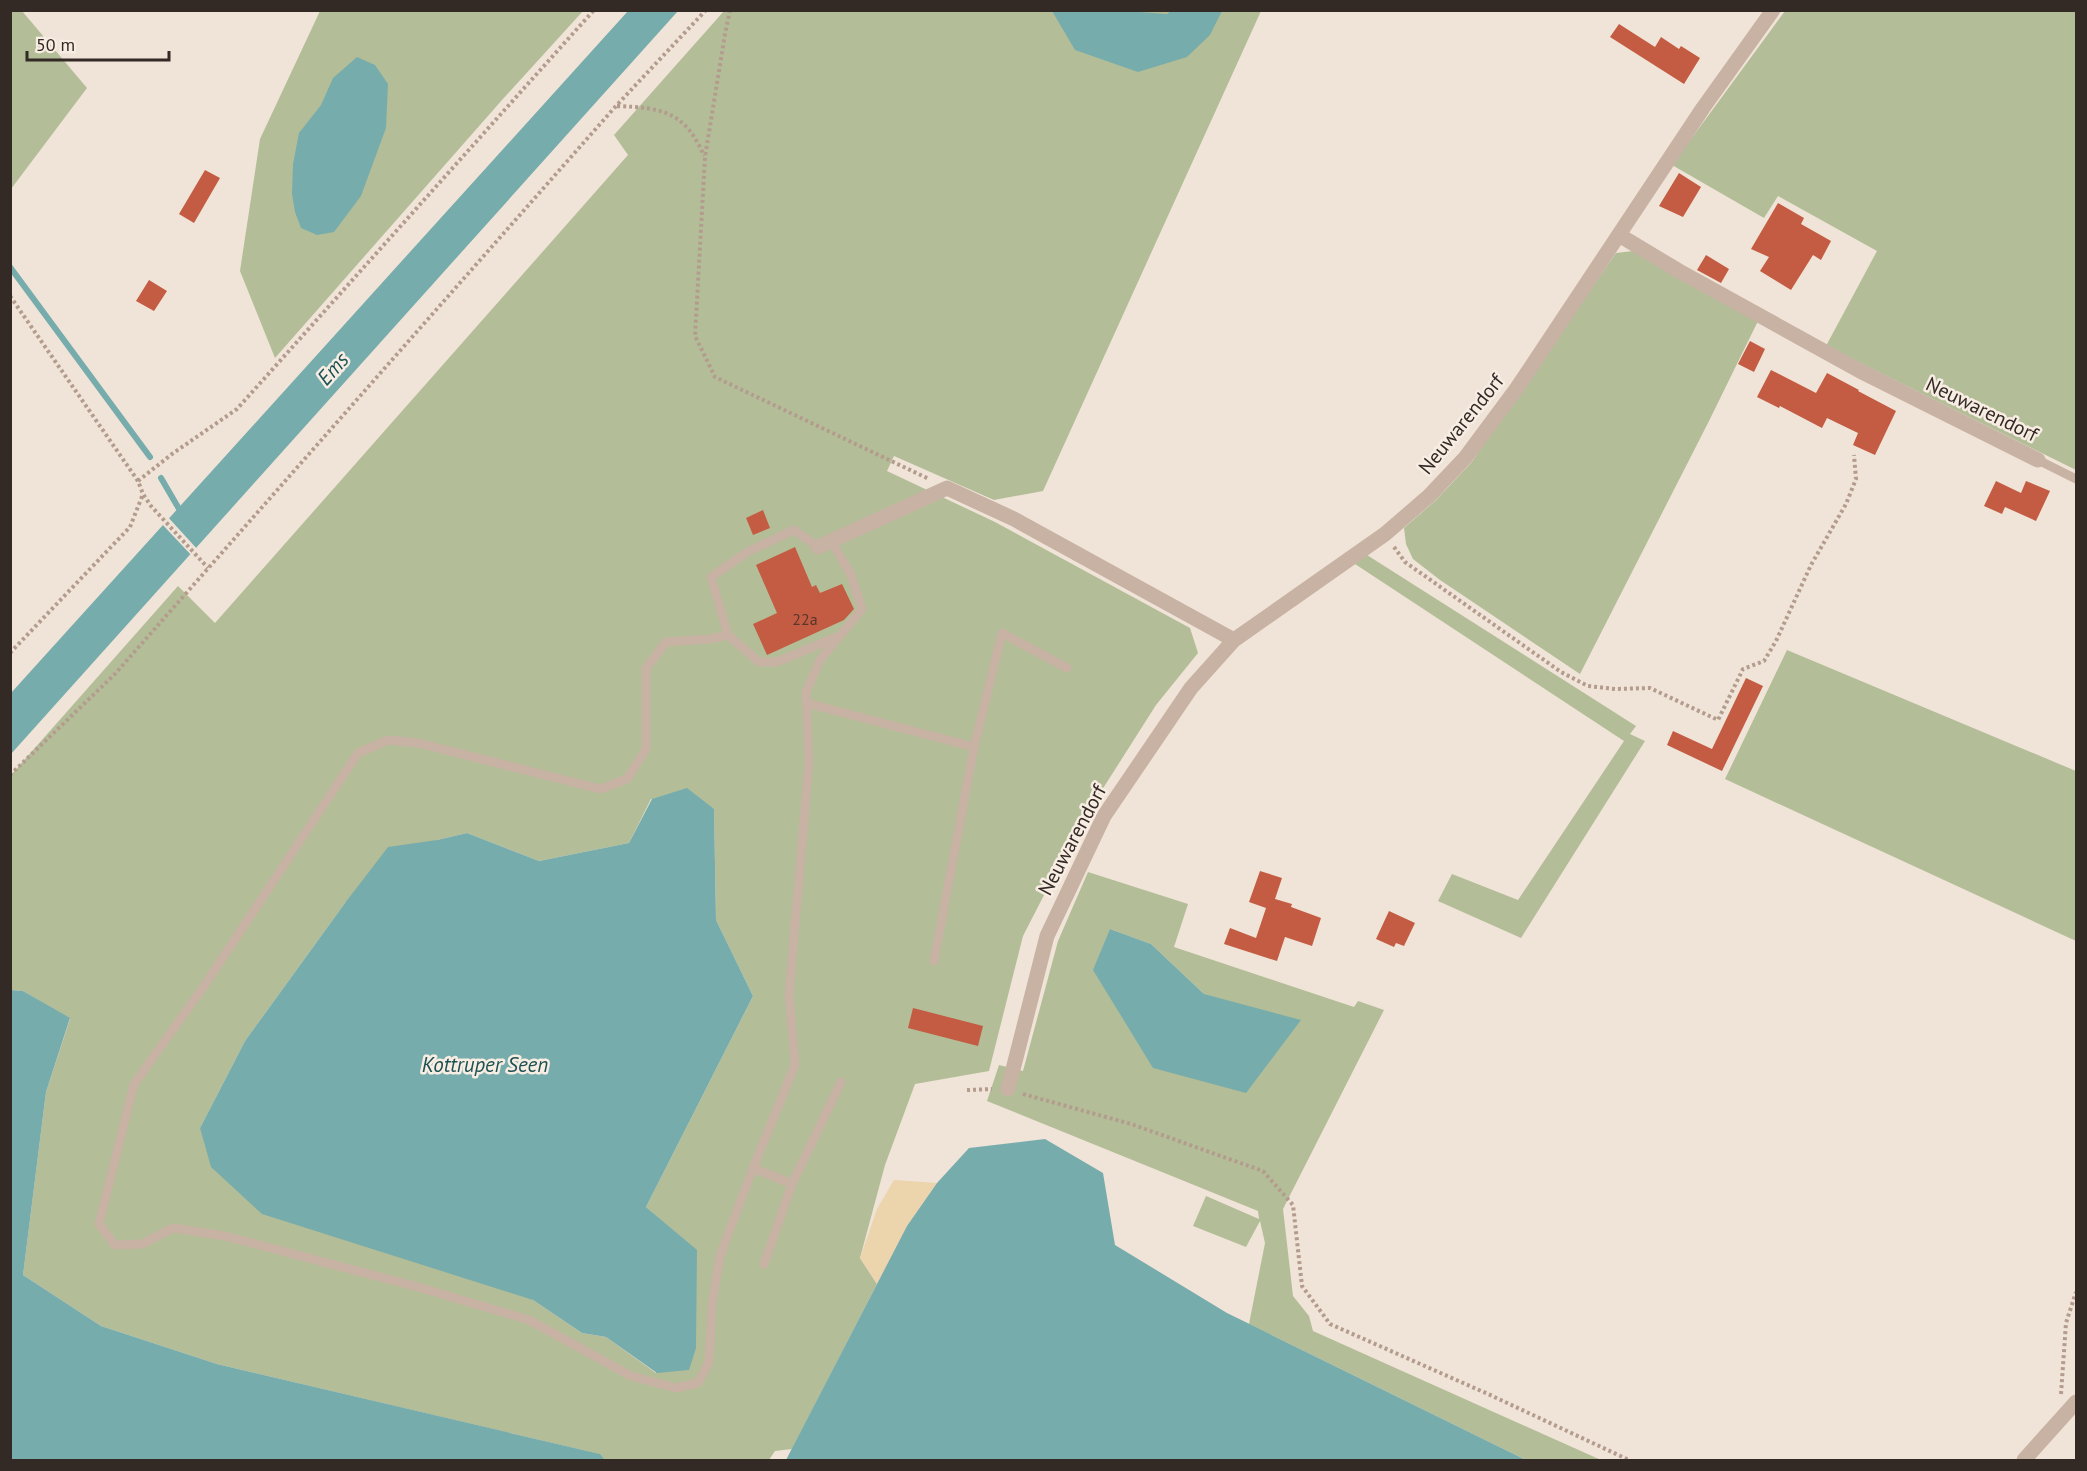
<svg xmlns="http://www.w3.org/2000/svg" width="2087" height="1471" font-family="'PT Sans',sans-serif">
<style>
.green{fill:#b3be98;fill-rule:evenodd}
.sand{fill:#ecd4ad}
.water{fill:#77acac}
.pier{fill:#f0e3d7}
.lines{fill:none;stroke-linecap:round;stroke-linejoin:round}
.stream{stroke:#77acac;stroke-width:6}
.building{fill:#c35c42}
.path{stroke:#b39c8e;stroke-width:4;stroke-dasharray:3 3;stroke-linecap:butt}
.service{stroke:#c7b2a3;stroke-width:9}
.minor{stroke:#c7b2a3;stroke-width:15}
.labels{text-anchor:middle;stroke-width:5;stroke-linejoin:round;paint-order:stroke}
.number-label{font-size:16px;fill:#57362c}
.street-label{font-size:20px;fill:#332925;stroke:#f8ede3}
.water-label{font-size:21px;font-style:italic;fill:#1c5153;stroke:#f8ede3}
</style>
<rect width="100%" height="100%" fill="#f0e3d7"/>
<path class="green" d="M11,10L22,11L87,88L11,189Z
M320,11H583L502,100L275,358L240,271L260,139Z
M724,11H1261L1043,491L994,500L894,456L887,471L995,522L1190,628L1198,653L1156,705L1081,823L1023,936L989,1071L915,1084L885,1165L860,1258L877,1284L792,1449L775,1451L769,1460H605L599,1454L217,1364L101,1326L23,1275L46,1092L70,1019L23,991L11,990V775L178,586L215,623L628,155L614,135ZM651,799L714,809L716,920L753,996L646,1207L697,1251L656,1373L606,1337L582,1333L533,1300L200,1128L245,1041L345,903L437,840L467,833L539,861L629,843Z
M1785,11H2076V470L1826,346L1877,251L1778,196L1764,218L1672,165Z
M1633,251L1758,321L1709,421L1580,674L1440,580L1413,559L1406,544L1404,528L1435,501L1471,463L1616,253Z
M1367,555L1636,726L1630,734L1645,741L1521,938L1438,901L1452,874L1518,900L1624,741L1355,564Z
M1787,650L2076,771V941L1725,779Z
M1088,872L1188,904L1174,947L1354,1007L1358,1001L1384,1010L1283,1209L1293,1296L1309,1316L1313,1331L1601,1460H1526L1249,1324L1265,1243L1260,1221L1246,1247L1193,1226L1206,1196L1259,1219L1258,1211L987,1101L999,1065L1023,1071L1058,941ZM1110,929L1151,944L1204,994Z"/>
<path class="sand" d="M894,1180L937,1183L907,1226L877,1284L860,1258L877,1209Z"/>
<path class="water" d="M628,11H678L11,754V693Z
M1125,11L1167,14L1171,11H1222L1210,35L1187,57L1138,72L1075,50L1052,11Z
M357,57L375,65L388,84L386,128L361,196L334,232L317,235L301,228L295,212L292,194L293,164L299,133L321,105L333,78Z
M687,788L714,809L716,920L753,996L646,1207L697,1250L696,1348L689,1370L657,1373L606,1337L582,1333L533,1300L262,1214L211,1167L200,1128L245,1041L345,903L388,847L437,840L467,833L539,861L629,843L652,799Z
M1110,929L1151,944L1204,994L1301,1020L1246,1093L1153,1068L1093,970Z
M11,990L23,991L70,1018L46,1092L23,1275L101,1326L217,1364L600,1454L605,1460H11Z
M1045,1139L1103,1173L1115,1245L1227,1313L1526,1460H786L907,1226L937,1183L969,1148Z"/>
<path class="pier" d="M167,516L198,550L192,556L161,523Z"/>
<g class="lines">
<path class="stream" d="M10,267L150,457
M161,478L182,514"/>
</g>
<path class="building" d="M1619,24L1655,47L1661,37L1679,49L1681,46L1700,58L1684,84L1610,37Z
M205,170L220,178L194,223L179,214Z
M1679,173L1701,187L1683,217L1659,206Z
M1778,203L1804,218L1801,224L1831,241L1821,260L1813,255L1791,290L1760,271L1769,257L1751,249Z
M1706,255L1729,269L1721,283L1697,270Z
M149,280L167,291L154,311L136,301Z
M1750,341L1765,349L1754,372L1738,364Z
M1771,370L1816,393L1827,373L1859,390L1858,391L1896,411L1875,455L1853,445L1858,433L1827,418L1822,428L1780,406L1779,408L1757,397Z
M1996,481L2021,493L2026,481L2050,491L2036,521L2005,507L2002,514L1984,506Z
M763,510L770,528L753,535L746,518Z
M795,547L812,587L816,585L820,593L842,584L854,609L844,620L767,655L753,624L777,613L756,565Z
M1746,678L1763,686L1722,771L1667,745L1673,731L1712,749Z
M1260,871L1282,878L1275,899L1292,904L1291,907L1321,918L1312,946L1285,937L1277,961L1224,944L1230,928L1256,938L1266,908L1249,902Z
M1389,911L1415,923L1404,946L1396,943L1394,947L1376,939Z
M913,1008L983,1026L978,1046L908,1028Z"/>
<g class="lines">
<path class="path" d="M730,10L725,34L705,157L695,336L715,377L929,479
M617,106C662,108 685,111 704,156
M10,296L138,481L143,494L151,506L208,568
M138,481L172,454L237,409L594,10
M1394,547L1405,562L1561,672L1588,686L1615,689L1650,688L1718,720L1743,669L1764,661L1776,641L1811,565L1846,504L1856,479L1854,455
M10,653L130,527L143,494
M10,775L114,675L616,106L706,10
M967,1090L992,1089
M1023,1094L1131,1124L1263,1171L1293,1205L1302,1286L1330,1324L1488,1394L1629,1460
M2061,1394L2066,1323L2076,1292"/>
<path class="service" d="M2038,460L2076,479
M831,540L851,575L862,609L820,660L806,692L809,762L789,994L795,1065L753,1168L720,1256L712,1304L709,1362L698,1383L676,1388L631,1376L529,1320L418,1287L225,1236L173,1228L142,1244L115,1245L99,1224L134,1084L204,986L358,753L388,740L418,743L600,789L627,779L646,749V668L666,642L710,639L728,635L759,662H777L839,636
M728,635L711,577L749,551L794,530L818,547
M806,703L974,747L934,961
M974,747L1002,633L1067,668
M753,1168L792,1184L764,1264
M792,1184L841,1082"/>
<path class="minor" d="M1619,235L1679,271L1860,371L2038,460
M818,547L947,488L1014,519L1234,640
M1008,1089L1047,936L1104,816L1191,688L1234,640L1385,534L1429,496L1465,458L1517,388L1703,108L1773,10
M2024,1460L2076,1402"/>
</g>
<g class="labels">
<g class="number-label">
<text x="805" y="625">22a</text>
</g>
<g class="street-label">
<text transform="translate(1982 409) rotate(26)" y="7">Neuwarendorf</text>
<text transform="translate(1461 424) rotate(-51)" y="7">Neuwarendorf</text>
<text transform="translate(1072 840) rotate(-62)" y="7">Neuwarendorf</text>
</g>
<g class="water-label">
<text transform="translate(333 369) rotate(-48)" y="7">Ems</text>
<text x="485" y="1072">Kottruper Seen</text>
</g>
</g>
<rect width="2087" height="1471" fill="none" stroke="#332925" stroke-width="24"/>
<path d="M27 51v9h142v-9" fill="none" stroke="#332925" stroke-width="3"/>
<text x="36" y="51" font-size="18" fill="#332925" stroke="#f8ede3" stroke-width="4.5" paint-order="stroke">50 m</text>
</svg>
